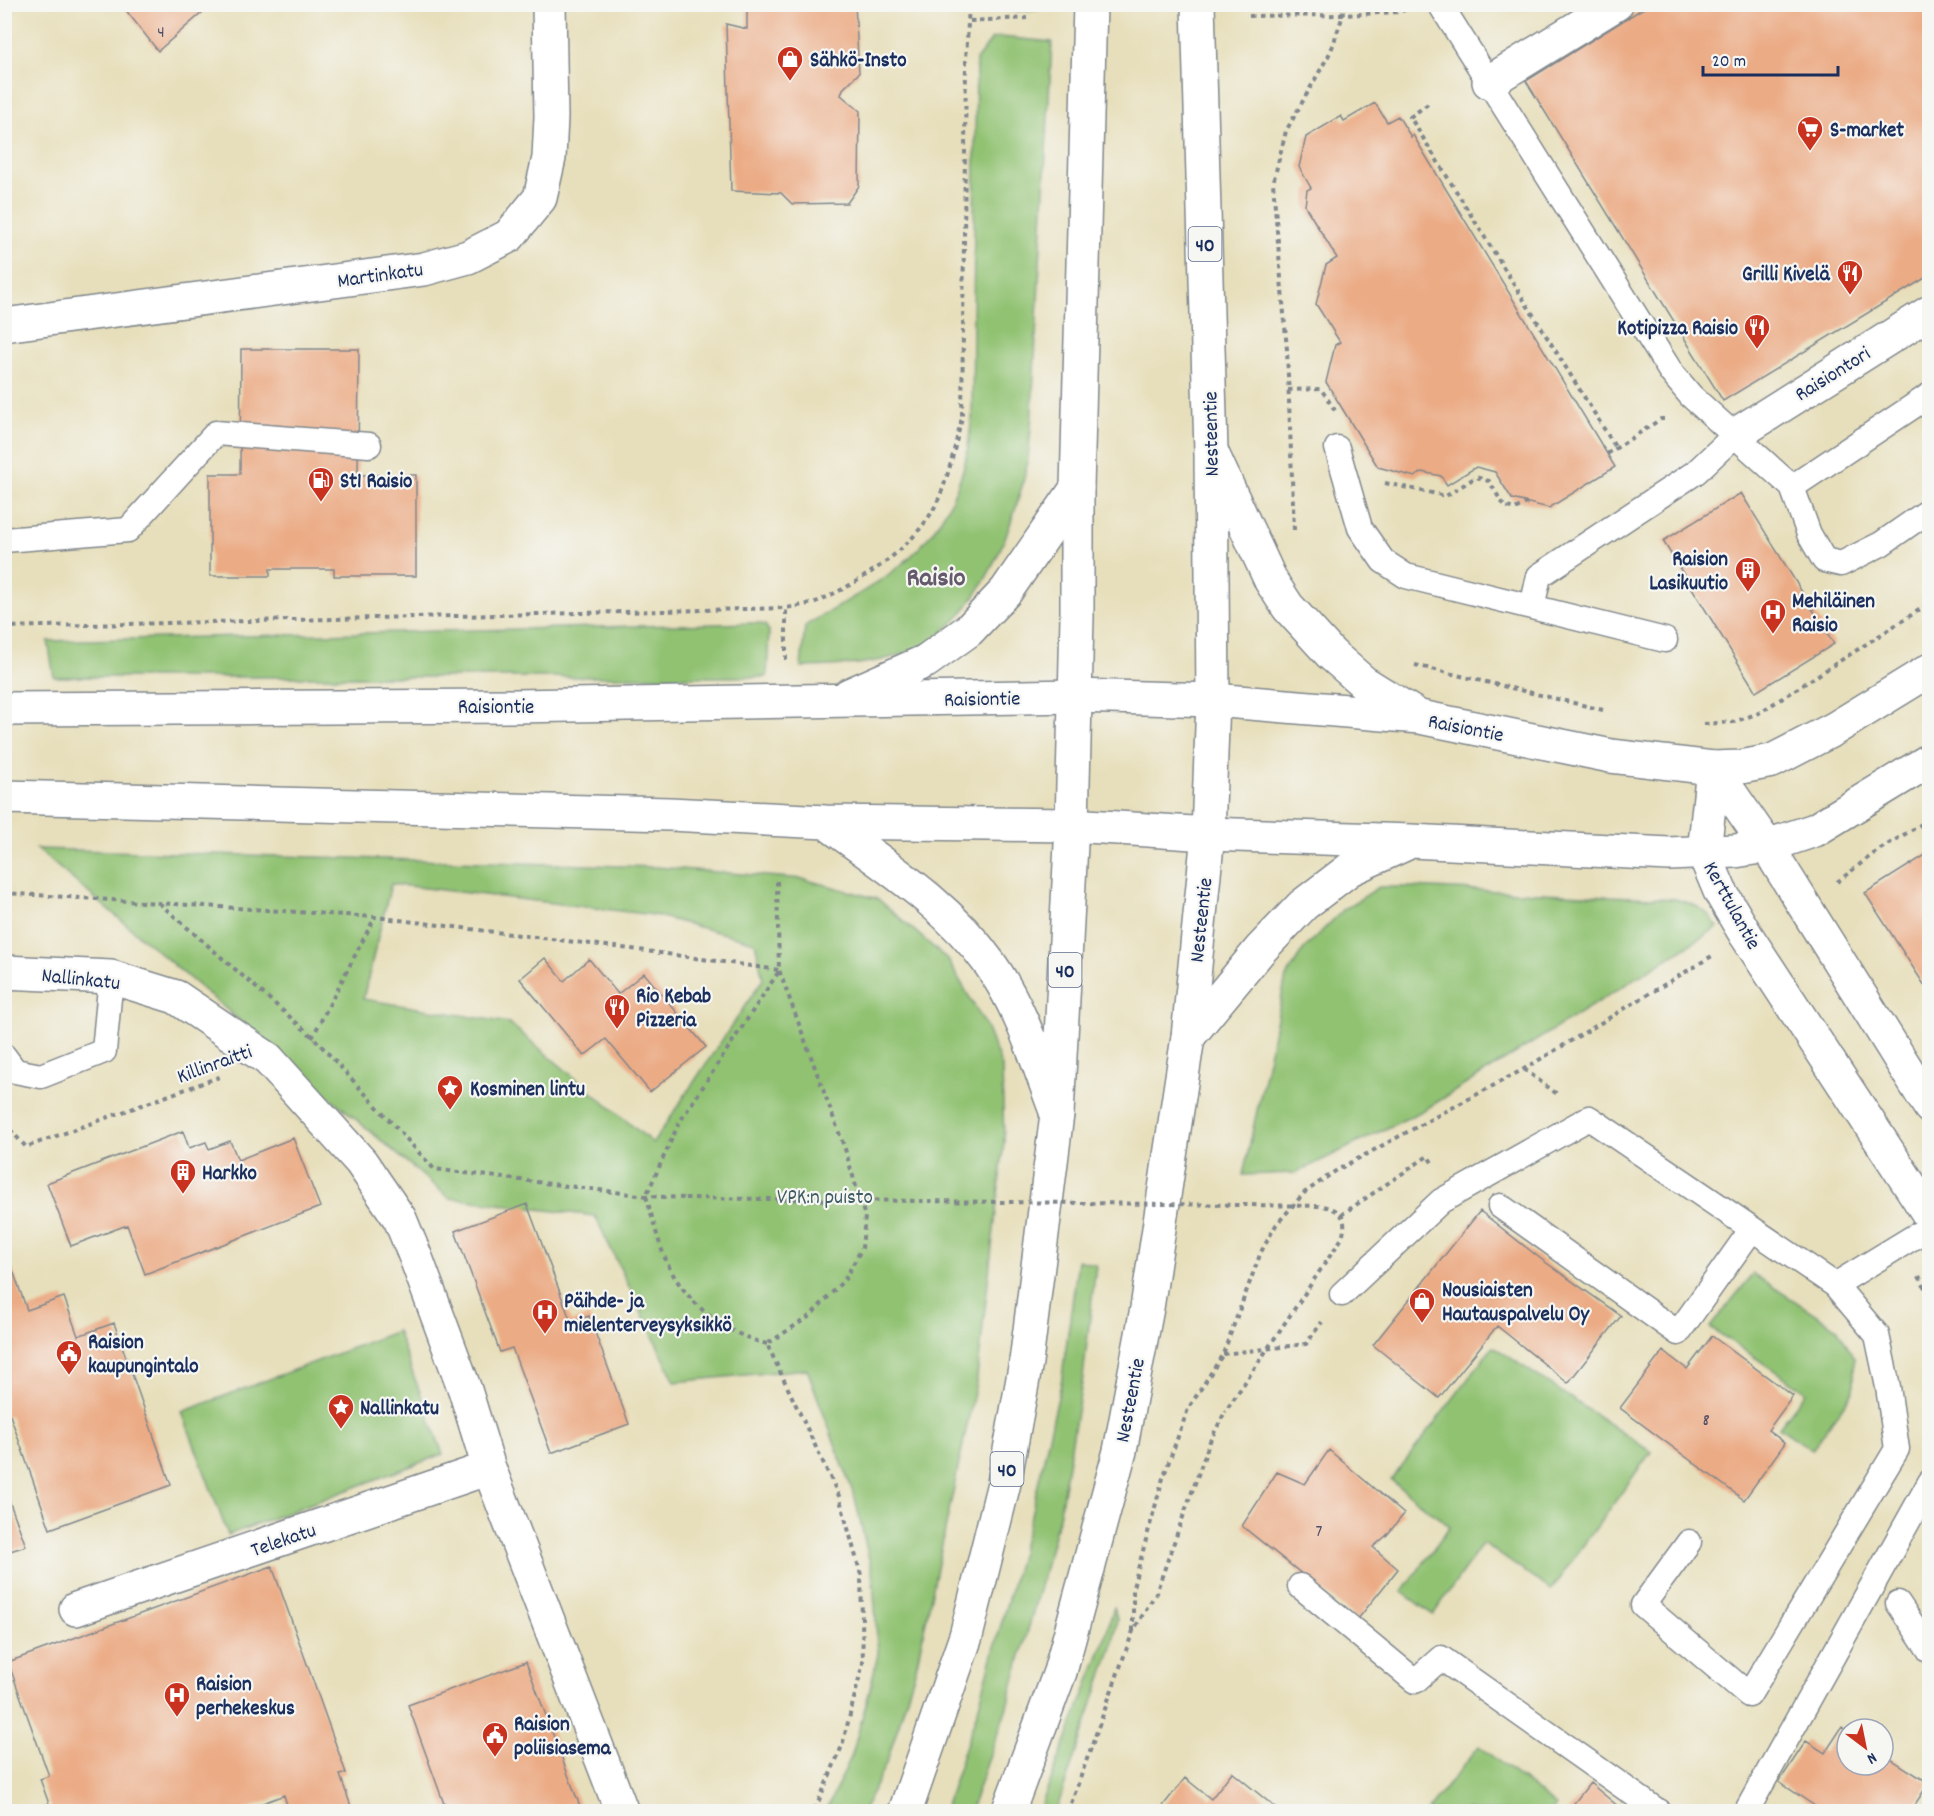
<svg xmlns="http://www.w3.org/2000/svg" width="1934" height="1816" font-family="Dekko,sans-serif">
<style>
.green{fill:#91c272;stroke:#567868;stroke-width:1.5;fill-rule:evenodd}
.building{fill:#ebab85}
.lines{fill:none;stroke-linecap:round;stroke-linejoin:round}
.service-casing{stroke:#81878c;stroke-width:27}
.pedestrian-casing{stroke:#81878c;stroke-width:36}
.minor-casing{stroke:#81878c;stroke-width:36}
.tertiary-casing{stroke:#81878c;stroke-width:36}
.secondary-casing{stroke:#81878c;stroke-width:36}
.primary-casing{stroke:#81878c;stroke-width:36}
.path{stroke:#81878c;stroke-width:4;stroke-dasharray:4.5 4.5;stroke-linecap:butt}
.service{stroke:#fff;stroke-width:24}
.pedestrian{stroke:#fff;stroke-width:33}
.minor{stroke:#fff;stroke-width:33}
.tertiary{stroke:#fff;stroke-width:33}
.secondary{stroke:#fff;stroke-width:33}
.primary{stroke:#fff;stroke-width:33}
.path-bridge{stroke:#81878c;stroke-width:4;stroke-dasharray:4.5 4.5;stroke-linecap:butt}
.labels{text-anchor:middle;stroke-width:4.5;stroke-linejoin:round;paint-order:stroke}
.number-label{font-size:18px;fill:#4f4e68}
.shield{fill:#f6f6f2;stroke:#5d6b8a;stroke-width:1.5}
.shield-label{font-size:20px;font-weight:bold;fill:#1b2f5e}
.poi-label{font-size:21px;font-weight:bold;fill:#1b2f5e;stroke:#f6f6f2;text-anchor:start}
.street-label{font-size:21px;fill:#1b2f5e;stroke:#f6f6f2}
.park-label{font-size:21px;fill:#3e5b64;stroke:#f6f6f2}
.district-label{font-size:27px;font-weight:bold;fill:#645a6c;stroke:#f6f6f2}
</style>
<rect width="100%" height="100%" fill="#f6f6f2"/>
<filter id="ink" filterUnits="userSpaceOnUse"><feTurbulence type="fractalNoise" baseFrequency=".0167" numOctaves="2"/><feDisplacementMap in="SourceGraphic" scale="12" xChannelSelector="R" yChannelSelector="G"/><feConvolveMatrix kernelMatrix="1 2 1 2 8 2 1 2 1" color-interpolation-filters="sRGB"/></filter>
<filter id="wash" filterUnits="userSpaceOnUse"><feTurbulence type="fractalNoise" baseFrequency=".008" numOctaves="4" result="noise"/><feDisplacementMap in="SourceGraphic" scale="24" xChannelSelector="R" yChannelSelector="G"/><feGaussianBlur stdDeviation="1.35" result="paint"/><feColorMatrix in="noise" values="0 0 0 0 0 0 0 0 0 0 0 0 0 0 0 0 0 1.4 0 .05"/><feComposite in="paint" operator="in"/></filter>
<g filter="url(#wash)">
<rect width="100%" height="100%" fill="#e7dfbb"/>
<path class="green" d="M999,5H1046C1033,11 1011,14 999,5Z
M1000,37L1052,42L1031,429C1029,444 1029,460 1025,474C1011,534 979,616 922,646C885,665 841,666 801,667L805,626C877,582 934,560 962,473C968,456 969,436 972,418L976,60L992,39Z
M757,623L765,625L769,631L767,677H54L48,641Z
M37,849L656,867L803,879L878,899L948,960L985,1024L1002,1067L1004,1142L977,1378L916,1668L887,1762L863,1811H826L852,1755L869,1693L878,1654L873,1577L855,1498L807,1369L675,1382L595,1216L449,1198ZM391,884L654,915L755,942L763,979L653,1143L509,1023L363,999Z
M1379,887H1408L1675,899C1697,905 1705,908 1718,927L1426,1109L1296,1173L1243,1175L1286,977L1303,950L1343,910Z
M1078,1260L1096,1265L1083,1377L1059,1517L1006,1710L970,1811H944L978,1709L1031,1515L1061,1384Z
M1753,1274L1837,1328L1854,1358V1390L1812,1450L1779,1427L1806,1392L1710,1327Z
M397,1331L443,1454L228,1535L182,1412Z
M1493,1346L1651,1452L1551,1590L1483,1543L1433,1615L1402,1592L1450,1527L1391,1480Z
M1114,1606L1117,1620L1112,1647L1056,1811H1039L1104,1642Z
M1479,1746L1556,1806L1552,1811H1427Z"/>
<g id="blocks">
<path class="building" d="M121,4H200L204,11L158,51Z
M747,4H855L859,73L843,89L841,95L860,111L859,186L847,203L792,204L781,193L731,191L726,24L747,29Z
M1650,4H1930V275L1723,401L1526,81Z
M1375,103L1387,122L1398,116L1411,137L1413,135L1615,467L1549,508L1512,499L1495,472L1476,467L1447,485L1441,476L1422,472L1415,477L1378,467L1326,382L1335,345L1340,342L1316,304L1326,265L1337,258L1305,206L1307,190L1311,188L1299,167L1306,137L1341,116L1344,121Z
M241,349H359L358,475H416V576H334V569H270V576H210V474H240Z
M1741,493L1834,644L1756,692L1663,541Z
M1930,852V994L1865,893Z
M545,958L564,981L589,959L618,994L644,973L706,1047L650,1092L606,1039L584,1056L520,979Z
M183,1131L189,1148L206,1142L209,1149L230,1141L238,1160L293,1138L320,1207L145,1274L127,1225L71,1246L47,1183Z
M527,1204L571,1322L589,1316L629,1424L551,1453L512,1348L500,1352L455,1231Z
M1480,1211L1541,1259L1621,1316L1568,1383L1497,1326L1439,1398L1373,1345Z
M5,1248L27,1310L64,1297L78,1336L114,1323L171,1485L50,1529L10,1415L5,1417Z
M1712,1336L1793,1396L1768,1430L1785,1443L1744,1500L1620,1408L1663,1351L1687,1369Z
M1329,1450L1404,1514L1387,1535L1373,1547L1398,1569L1358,1619L1242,1526L1277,1472L1305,1484Z
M4,1487L26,1546L4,1553Z
M272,1566L346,1773L340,1775L353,1812H289L284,1795L239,1812H52L40,1779L49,1776L8,1662Z
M526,1662L582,1812H447L408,1705Z
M1842,1727L1847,1731V1765H1883V1754L1929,1783L1910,1812H1824L1779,1782L1806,1741L1825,1753Z
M1232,1772L1281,1812H1158L1185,1778L1211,1799Z
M1590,1783L1625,1812H1567Z"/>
</g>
</g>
<g filter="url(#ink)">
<use href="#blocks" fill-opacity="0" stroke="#81878c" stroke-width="1.5"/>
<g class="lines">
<g class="service-casing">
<path id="service" d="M1440,4L1671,372L1691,396L1792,487L1809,534L1824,560L1841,564L1881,544L1930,510
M1337,448L1360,528L1383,561L1406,576L1665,640
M1792,487L1930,395
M4,540L128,530L216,433L369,445
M1532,607L1539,576L1696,472L1735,435
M4,1056L15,1071L41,1076L104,1051L111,977
M1500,1206L1678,1333L1752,1229
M1342,1294L1441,1201L1589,1118L1835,1285L1930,1227
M1689,1542L1643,1605L1749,1695L1897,1449L1888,1387L1877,1335L1835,1285
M1300,1586L1415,1681L1441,1658L1659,1812
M1898,1603L1930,1651
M1746,1812L1930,1482"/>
</g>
<g class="pedestrian-casing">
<path id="pedestrian" d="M1489,82L1616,4
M1735,435L1930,312"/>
</g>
<g class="minor-casing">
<path id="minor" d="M4,325L424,269L468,257L509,236L540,198L549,158L551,117L549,4
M4,972L111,977L176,997L268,1059L361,1162L400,1219L416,1258L465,1390L489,1468L622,1812
M76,1609L489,1468"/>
</g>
<g class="tertiary-casing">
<path id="tertiary" d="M1713,768L1704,853L1720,891L1746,935L1930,1216
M1713,768L1767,846L1930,1107"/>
</g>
<g class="secondary-casing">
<path id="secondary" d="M1211,451L1271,581L1288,607L1331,654L1363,682L1416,715
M849,695L926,661L969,630L1006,591L1077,488
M4,709L515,706L1075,696L1213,700L1420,717L1611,756L1713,768L1741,767L1772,761L1834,729L1930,670
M4,797L670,814L826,822L1072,825L1208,834L1411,841L1669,854L1735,851L1767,846L1815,830L1930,760
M826,822C884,865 947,904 990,964C1022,1009 1038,1064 1057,1114
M1188,1037L1260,950L1303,905L1350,869L1405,844"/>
</g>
<g class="primary-casing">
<path id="primary" d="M905,1812L966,1636L1004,1483L1026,1362L1057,1114L1072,825L1077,617V488L1090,4
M1008,1812L1060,1672L1120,1451L1147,1308L1188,1037L1208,834L1213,700L1211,451L1198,4"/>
</g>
<path class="path" d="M1249,16L1343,15L1400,12L1406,9
M970,21L1027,18
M1428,104L1410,117L1616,448
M1288,390L1321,389L1336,412
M1607,454L1661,419H1664
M1385,483L1446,496L1476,477L1489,481L1504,506L1515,509L1527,503
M1294,530L1287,350L1273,183L1286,131L1331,51L1343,15L1342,4
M4,627L786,608
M786,660V608C796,606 808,605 818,601C859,583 906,553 930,515C947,489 954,448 962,418L966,60L969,4
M1415,665L1603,710
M1704,724L1734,722L1759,713L1930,603
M777,881L779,970L845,1149L865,1217L862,1248L845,1279L810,1316L767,1344L839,1496L861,1575L863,1663L842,1746L814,1812
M1837,882L1877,851L1930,819
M4,893L375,917L639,950L779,970
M159,903L314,1038L434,1169L646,1196L685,1198
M312,1038L375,917
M1524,1069L1557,1094
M4,1123L26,1147L222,1076
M1341,1215L1428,1156L1434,1166
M1919,1276L1930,1298
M767,1344C723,1333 683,1301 665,1258C657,1238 652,1216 646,1196L679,1123L779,971
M1223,1354L1306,1344L1322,1322
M1133,1631V1587L1163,1478L1188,1409L1223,1354L1261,1252L1276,1225L1304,1193L1337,1170L1524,1069L1712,956
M1068,1812L1133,1631L1156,1593L1210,1441L1225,1412"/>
<use href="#service" class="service"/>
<use href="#pedestrian" class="pedestrian"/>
<use href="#minor" class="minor"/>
<use href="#tertiary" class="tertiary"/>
<use href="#secondary" class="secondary"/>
<use href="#primary" class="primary"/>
<path class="path-bridge" d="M685,1198L1323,1206C1342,1210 1348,1219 1342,1238L1225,1412"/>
</g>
</g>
<defs>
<g id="shop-pin" transform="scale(1.35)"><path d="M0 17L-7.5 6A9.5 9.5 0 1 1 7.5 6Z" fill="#c8321e" stroke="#f6f6f2"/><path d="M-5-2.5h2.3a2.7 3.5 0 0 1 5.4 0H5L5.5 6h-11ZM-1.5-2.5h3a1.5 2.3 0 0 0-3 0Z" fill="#fff"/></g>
<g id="supermarket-pin" transform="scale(1.35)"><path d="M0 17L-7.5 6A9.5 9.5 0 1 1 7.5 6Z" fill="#c8321e" stroke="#f6f6f2"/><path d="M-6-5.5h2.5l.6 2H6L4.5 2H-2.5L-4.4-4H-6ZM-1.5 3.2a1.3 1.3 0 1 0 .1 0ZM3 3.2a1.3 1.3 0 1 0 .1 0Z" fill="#fff"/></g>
<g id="restaurant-pin" transform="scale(1.35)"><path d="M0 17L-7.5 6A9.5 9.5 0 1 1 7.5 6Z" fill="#c8321e" stroke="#f6f6f2"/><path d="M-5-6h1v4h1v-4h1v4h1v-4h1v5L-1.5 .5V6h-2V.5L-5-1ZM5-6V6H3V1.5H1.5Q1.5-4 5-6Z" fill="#fff"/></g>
<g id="fuel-pin" transform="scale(1.35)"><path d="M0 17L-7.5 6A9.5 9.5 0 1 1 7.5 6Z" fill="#c8321e" stroke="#f6f6f2"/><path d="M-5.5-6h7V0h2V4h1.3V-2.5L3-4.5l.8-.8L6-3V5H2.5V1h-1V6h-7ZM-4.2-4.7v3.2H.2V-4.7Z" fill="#fff"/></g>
<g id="building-pin" transform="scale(1.35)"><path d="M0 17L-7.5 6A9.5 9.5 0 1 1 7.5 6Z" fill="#c8321e" stroke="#f6f6f2"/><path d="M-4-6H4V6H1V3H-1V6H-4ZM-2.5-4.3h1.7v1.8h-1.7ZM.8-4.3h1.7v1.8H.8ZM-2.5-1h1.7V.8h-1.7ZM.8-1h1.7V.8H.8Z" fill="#fff"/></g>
<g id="hospital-pin" transform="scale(1.35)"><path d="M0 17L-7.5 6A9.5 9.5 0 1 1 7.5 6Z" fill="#c8321e" stroke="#f6f6f2"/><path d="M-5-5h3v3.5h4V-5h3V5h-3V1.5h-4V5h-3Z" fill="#fff"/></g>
<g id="sight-pin" transform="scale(1.35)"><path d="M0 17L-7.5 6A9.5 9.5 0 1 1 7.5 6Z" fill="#c8321e" stroke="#f6f6f2"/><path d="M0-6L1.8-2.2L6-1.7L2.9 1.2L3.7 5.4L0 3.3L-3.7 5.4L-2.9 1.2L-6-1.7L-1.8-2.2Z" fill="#fff"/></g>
<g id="civic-pin" transform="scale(1.35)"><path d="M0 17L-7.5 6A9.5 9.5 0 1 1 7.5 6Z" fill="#c8321e" stroke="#f6f6f2"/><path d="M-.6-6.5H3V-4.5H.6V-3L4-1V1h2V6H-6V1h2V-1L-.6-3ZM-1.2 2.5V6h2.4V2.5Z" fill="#fff"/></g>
</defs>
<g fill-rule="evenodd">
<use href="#shop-pin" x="790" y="59"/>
<use href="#supermarket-pin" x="1810" y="129"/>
<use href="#restaurant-pin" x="1850" y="273"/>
<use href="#restaurant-pin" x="1757" y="327"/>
<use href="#fuel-pin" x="321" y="480"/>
<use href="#building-pin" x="1748" y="570"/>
<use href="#hospital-pin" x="1773" y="612"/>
<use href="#restaurant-pin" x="617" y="1007"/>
<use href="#sight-pin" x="450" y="1088"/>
<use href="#building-pin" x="183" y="1172"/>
<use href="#shop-pin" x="1422" y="1301"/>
<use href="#hospital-pin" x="545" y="1312"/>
<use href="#civic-pin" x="69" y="1353"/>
<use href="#sight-pin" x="341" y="1407"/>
<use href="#hospital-pin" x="177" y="1695"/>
<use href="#civic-pin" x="495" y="1735"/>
</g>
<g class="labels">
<g class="number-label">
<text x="161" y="37">4</text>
<text x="1706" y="1425">8</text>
<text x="1319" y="1536">7</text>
</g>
<g class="shield">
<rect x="1188.5" y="227" width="33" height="34" rx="4.5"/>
<rect x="1048.5" y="953" width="33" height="34" rx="4.5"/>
<rect x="990.5" y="1452" width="33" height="34" rx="4.5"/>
</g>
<g class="shield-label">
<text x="1205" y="251">40</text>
<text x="1065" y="977">40</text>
<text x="1007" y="1476">40</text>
</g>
<g class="poi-label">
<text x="810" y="66">Sähkö-Insto</text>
<text x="1830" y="136">S-market</text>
<text x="1830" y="280" text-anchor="end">Grilli Kivelä</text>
<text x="1738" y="334" text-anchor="end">Kotipizza Raisio</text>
<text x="340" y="487">St1 Raisio</text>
<text x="1728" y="565" text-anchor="end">Raision<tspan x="1728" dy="24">Lasikuutio</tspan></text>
<text x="1792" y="607">Mehiläinen<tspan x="1792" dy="24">Raisio</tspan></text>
<text x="636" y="1002">Rio Kebab<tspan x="636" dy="24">Pizzeria</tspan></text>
<text x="470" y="1095">Kosminen lintu</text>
<text x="202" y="1179">Harkko</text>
<text x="1442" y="1296">Nousiaisten<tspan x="1442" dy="24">Hautauspalvelu Oy</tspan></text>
<text x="564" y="1307">Päihde- ja<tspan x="564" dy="24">mielenterveysyksikkö</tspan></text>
<text x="88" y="1348">Raision<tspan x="88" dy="24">kaupungintalo</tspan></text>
<text x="360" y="1414">Nallinkatu</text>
<text x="196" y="1690">Raision<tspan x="196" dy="24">perhekeskus</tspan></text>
<text x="514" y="1730">Raision<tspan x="514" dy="24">poliisiasema</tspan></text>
</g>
<g class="street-label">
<text transform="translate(380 274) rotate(-8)" y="7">Martinkatu</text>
<text transform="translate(1832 373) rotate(-32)" y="7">Raisiontori</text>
<text transform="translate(1210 434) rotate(-91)" y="7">Nesteentie</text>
<text transform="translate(982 698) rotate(-1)" y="7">Raisiontie</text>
<text x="496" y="713">Raisiontie</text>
<text transform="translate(1466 727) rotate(11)" y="7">Raisiontie</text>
<text transform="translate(1733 905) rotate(61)" y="7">Kerttulantie</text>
<text transform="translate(1200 920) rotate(-84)" y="7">Nesteentie</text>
<text transform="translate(81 978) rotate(6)" y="7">Nallinkatu</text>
<text transform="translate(214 1063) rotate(-20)" y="7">Killinraitti</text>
<text transform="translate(1129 1400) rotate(-79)" y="7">Nesteentie</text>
<text transform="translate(283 1539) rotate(-19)" y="7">Telekatu</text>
</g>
<g class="park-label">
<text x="825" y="1203">VPK:n puisto</text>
</g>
<g class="district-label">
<text x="936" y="585">Raisio</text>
</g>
</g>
<rect width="1934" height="1816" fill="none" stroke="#f6f6f2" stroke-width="24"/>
<g transform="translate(1865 1747) rotate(148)"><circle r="28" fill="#f6f6f2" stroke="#9ea6b7" stroke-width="1.5"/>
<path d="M0-4.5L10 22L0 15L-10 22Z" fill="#c8321e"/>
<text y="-9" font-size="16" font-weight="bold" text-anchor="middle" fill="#1b2f5e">N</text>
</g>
<path d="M1703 66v9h135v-9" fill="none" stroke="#1b2f5e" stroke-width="3"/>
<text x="1712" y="66" font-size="18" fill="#1b2f5e" stroke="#f6f6f2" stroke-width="4.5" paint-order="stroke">20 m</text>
</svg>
